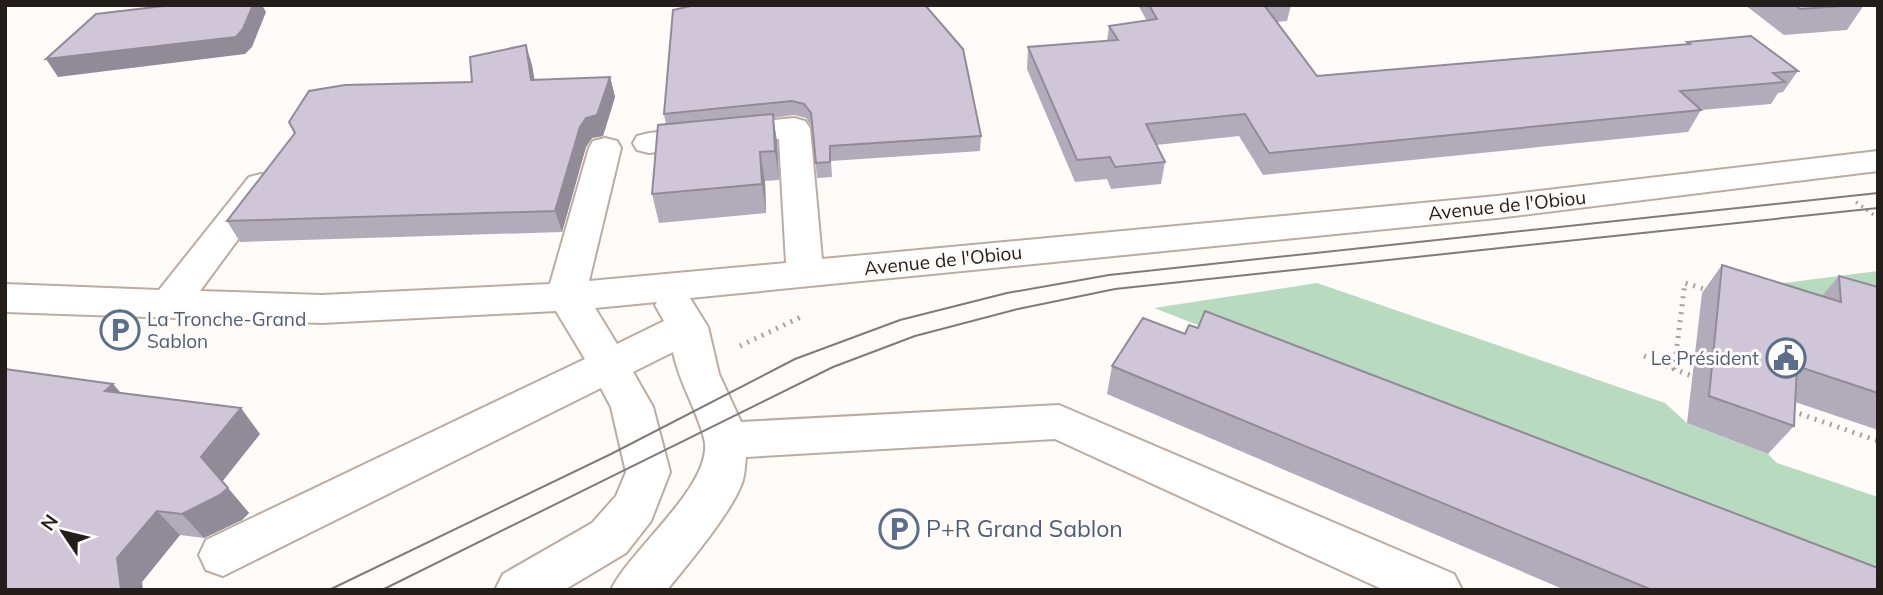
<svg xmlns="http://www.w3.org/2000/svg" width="1883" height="595" font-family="Mulish,sans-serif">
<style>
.green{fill:#b8dabe}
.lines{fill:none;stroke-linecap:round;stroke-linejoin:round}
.minor-casing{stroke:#bcaba1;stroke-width:4}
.path-far1{stroke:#a8a3a1;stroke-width:3.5;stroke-dasharray:2 4.5;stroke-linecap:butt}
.path{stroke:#a8a3a1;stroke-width:5;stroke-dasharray:2 6;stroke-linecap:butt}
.minor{fill:#fff;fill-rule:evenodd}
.tram{stroke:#807b78;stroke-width:2}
.wall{fill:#b2abba}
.shaded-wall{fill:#918b97}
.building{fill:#cfc7d8;stroke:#918b97;stroke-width:2}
.labels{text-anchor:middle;stroke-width:6;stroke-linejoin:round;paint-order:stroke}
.street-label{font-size:19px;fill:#241e1a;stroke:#fefbf9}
.service-label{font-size:19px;fill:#4e5e75;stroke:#fefbf9;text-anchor:start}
.near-service-label{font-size:23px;fill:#4e5e75;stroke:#fefbf9;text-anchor:start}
</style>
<rect width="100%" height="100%" fill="#fefbf9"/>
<path class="green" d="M1878,271V298L1859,316L1728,290Z
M1317,283L1665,403L1687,423L1768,454L1777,463L1878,497V590L1154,308Z"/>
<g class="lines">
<g class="minor-casing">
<path id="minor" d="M794,118L805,121L810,128L822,259L1497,196L1878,151V171L1497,218L690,298L708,327L719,374L741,422L1059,405L1454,574L1462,590H1384L1055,439L746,457C745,465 745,475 742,483C731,513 688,564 667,590H611C630,549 716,483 704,438C696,408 679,382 673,352L633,372L653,407L670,472L651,521L626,553L564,590H495L503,574L592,523L616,496L626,472L611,407L601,388L223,576L206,570L199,555L206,540L585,359L556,311L322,323L5,312V284L159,290L249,177L261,174L273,177L278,185L200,291L322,295L550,284L589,148L593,141L605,138L617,141L621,148L589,281L786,263L779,139L649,153L637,150L633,143L637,136L649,133ZM657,302L655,305L664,321L617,344L595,308Z"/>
</g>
<path class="path-far1" d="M1856,202L1878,218"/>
<path class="path" d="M740,346L805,315
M1644,356L1674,369
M1697,378L1674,369L1685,283L1710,291
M1792,411L1878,441"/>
<use href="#minor" class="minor"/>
<path class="tram" d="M329,590L611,454L795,359L900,320L1007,293L1109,275L1878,193
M382,590L833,367L915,336L1018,309L1115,289L1878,208"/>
</g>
<path class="wall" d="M695,5L981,136L980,151L831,161L832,177L817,178L812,127L806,118L794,115L773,118L777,142L779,180L765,181L766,213L659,223L652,194L666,125L664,114Z
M1138,5H1291L1287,21L1276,22L1317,76L1686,44L1687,42L1798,71L1783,92L1778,93L1771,104L1701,110L1688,132L1263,175L1239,136L1156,145L1165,162L1161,184L1111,189L1107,179L1075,182L1027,69L1028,47L1107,41L1109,26L1147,21Z
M1745,5H1864L1847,30L1784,35Z
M532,65L534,80L610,77L615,97L603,136L592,138L586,147L562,232L240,242L227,221L472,82Z
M1722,265L1822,296L1839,276L1878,287V430L1795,402L1794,426L1768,454L1687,423L1702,293Z
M1185,334L1878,590H1565L1107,394L1112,366Z
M113,384L121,393L260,434L222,481L249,513L242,520L204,538L180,535L142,582L5,590Z"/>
<path class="shaded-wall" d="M253,5H262L266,12L252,47L245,54L58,77L46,59Z
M526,45L532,65L538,100L531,80Z
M610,77L615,97L603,136L592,138L586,147L562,232L555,211L580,127Z
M773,114L777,142L779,180L775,151Z
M760,152L765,181L766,213L762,184Z
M113,384L135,410L105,391Z
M241,408L260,434L222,482L201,457Z
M228,488L249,513L242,520L204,538L182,514Z
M157,511L180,535L142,582L143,590H119L117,558Z"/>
<path class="building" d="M172,5H253L243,29L236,37L46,59L96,14Z
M695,5H925L963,49L981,136L830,146V162L816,163L811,113L804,104L792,101L664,114L673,10Z
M1149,5H1264L1317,76L1690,44L1687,42L1751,36L1798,71L1773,73L1785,82L1680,91L1701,110L1269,153L1245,114L1146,124L1165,162L1115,167L1110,157L1077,160L1028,47L1118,40L1109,26L1157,19Z
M1795,5H1855L1800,9Z
M526,45L531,80L610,77L597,115L586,118L580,127L555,211L227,221L295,133L289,122L309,91L345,85L472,82L470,57Z
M773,114L775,151L760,152L762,184L652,194L658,125Z
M1722,265L1841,302L1839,276L1878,287V393L1797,366L1794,426L1709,396Z
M1205,311L1878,568V590H1652L1112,366L1143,318L1185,334L1189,325L1198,328Z
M5,369L113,384L105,391L241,408L201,457L228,488L220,495L182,514L157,511L117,558L121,589L119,590H5Z"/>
<defs>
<g id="parking-ring" transform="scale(2.0125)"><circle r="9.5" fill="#fefbf9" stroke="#5c6f8a" stroke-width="1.5"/><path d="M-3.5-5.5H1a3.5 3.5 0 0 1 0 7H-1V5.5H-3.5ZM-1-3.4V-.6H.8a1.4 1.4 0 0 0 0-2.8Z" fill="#5c6f8a"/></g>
<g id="civic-ring" transform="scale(2.0125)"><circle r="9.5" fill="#fefbf9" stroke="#5c6f8a" stroke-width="1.5"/><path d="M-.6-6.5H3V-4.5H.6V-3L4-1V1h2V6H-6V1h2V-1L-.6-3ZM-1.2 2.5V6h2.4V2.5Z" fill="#5c6f8a"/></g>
</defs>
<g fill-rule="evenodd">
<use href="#parking-ring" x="120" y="330"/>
<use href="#civic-ring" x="1786" y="358"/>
<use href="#parking-ring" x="899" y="529"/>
</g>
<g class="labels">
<g class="street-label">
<text transform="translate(1507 205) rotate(-6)" y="7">Avenue de l'Obiou</text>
<text transform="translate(943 260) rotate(-6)" y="7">Avenue de l'Obiou</text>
</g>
<g class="service-label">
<text x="147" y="326">La Tronche-Grand<tspan x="147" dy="22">Sablon</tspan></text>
<text x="1759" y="365" text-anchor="end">Le Président</text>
</g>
<g class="near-service-label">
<text x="926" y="537">P+R Grand Sablon</text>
</g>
</g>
<rect width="1883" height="595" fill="none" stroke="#241e1a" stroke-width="14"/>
<g transform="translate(63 532) rotate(305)" stroke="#fefbf9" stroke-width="5" paint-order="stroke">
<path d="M0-5L12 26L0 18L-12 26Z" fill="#241e1a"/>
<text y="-10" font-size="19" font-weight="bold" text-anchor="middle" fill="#241e1a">N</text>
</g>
</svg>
